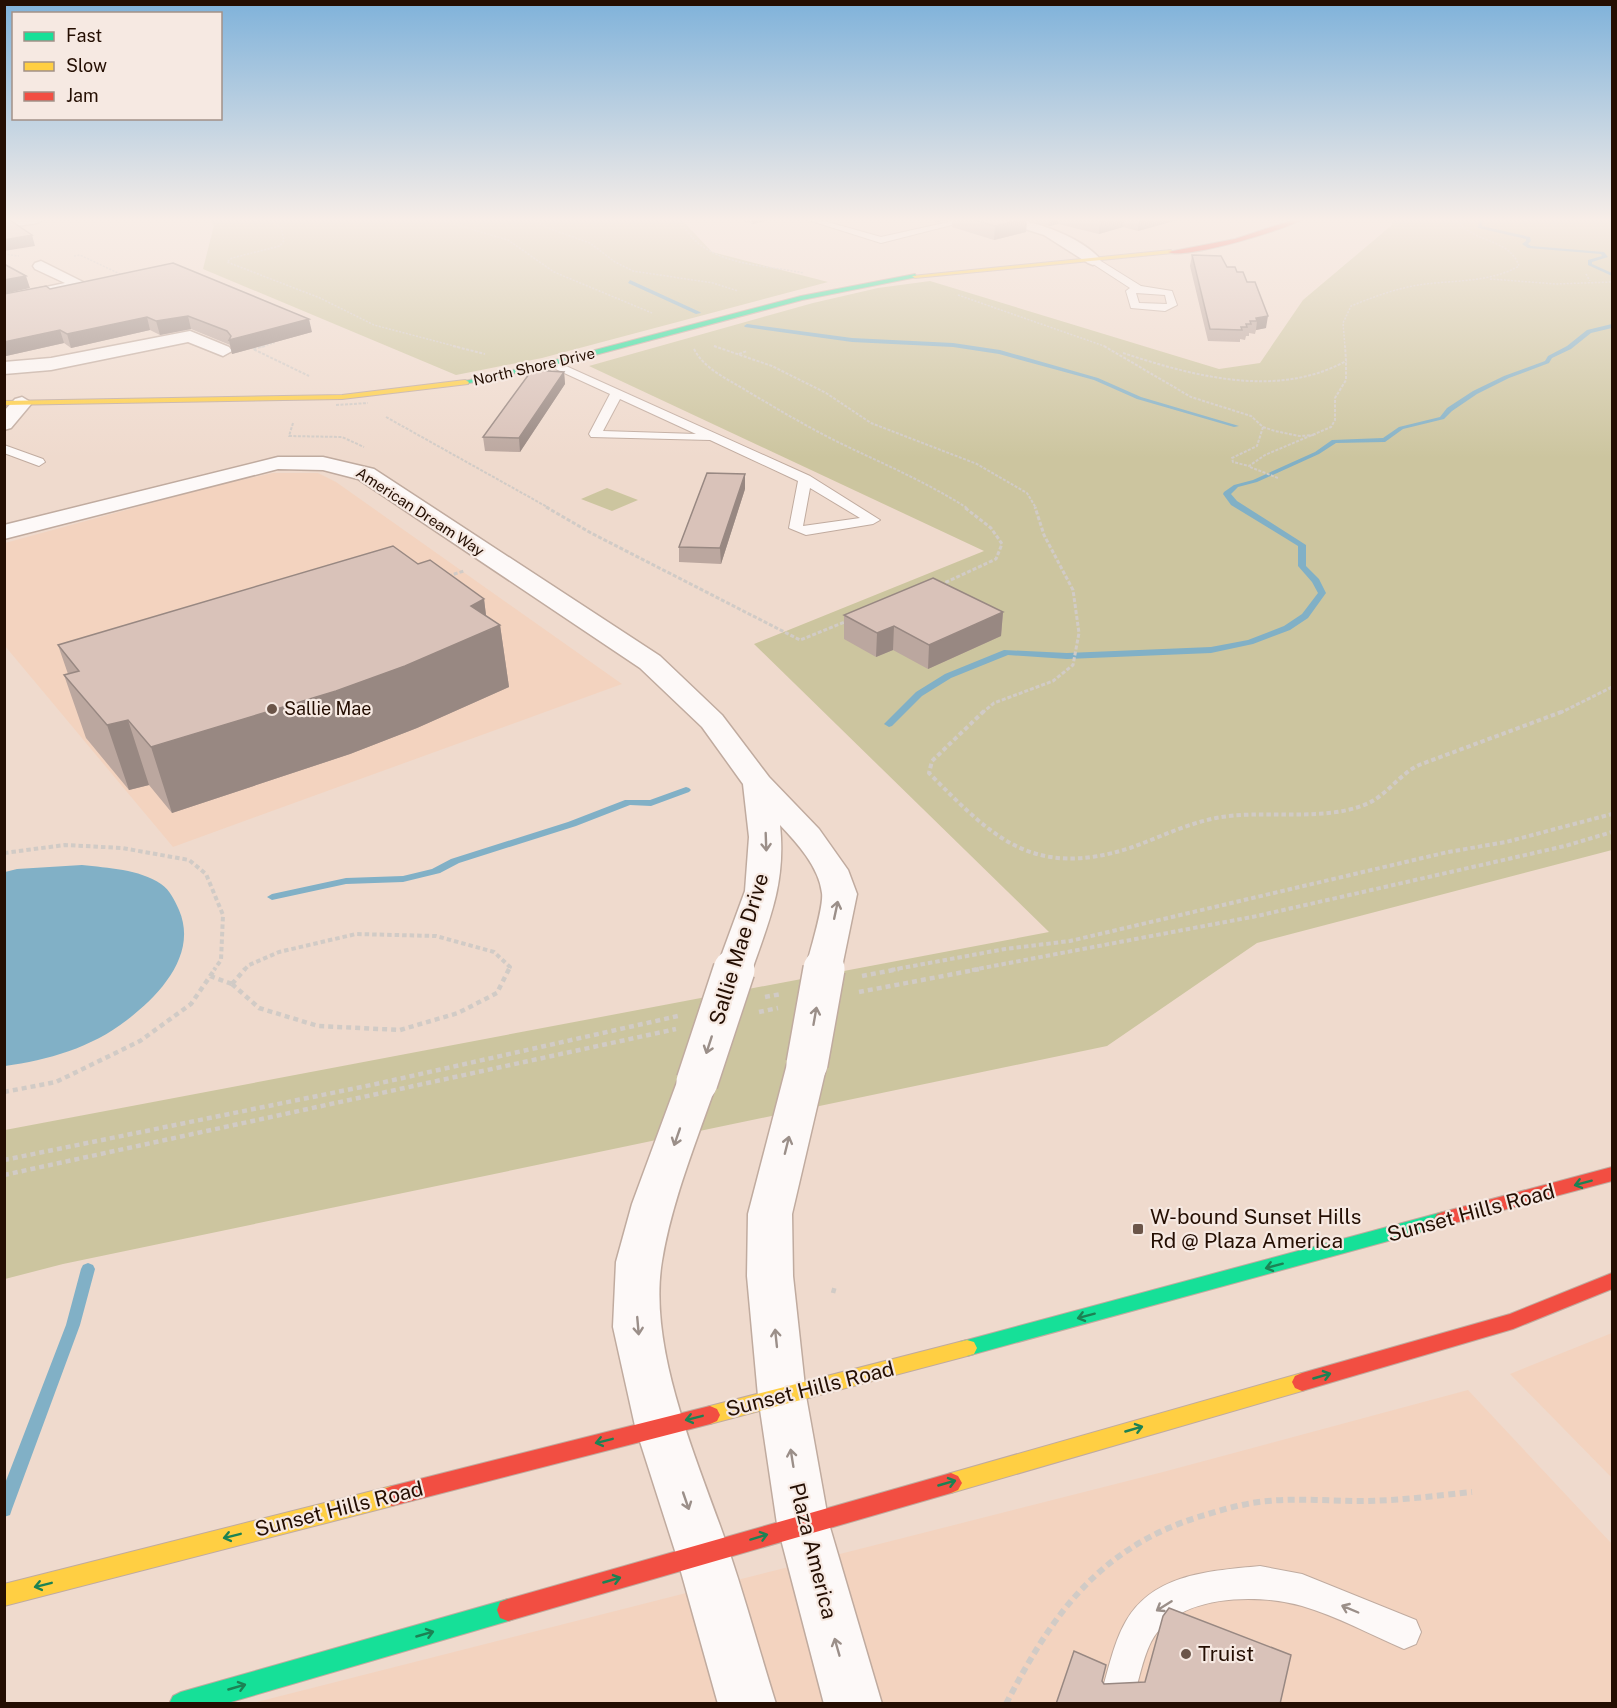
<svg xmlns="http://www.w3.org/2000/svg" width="1617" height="1708" font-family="'Public Sans',sans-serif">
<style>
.built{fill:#f3d3bf}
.green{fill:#ccc59f}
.water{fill:#81b0c6}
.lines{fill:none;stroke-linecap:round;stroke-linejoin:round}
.stream{fill:#81b0c6;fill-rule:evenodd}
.lane-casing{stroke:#c0ab9f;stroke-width:2}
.street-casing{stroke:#c0ab9f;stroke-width:3}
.fast-casing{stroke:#c0ab9f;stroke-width:2}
.slow-casing{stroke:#c0ab9f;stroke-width:2}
.jam-casing{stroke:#c0ab9f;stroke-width:2}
.path-far5{stroke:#d1cbc6;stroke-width:1.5;stroke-dasharray:2 1.5;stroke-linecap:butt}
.path-far4{stroke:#d1cbc6;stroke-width:2;stroke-dasharray:3 1.5;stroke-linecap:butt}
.path-far3{stroke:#d1cbc6;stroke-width:3;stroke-dasharray:4 2;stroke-linecap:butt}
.path-far2{stroke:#d1cbc6;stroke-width:4;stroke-dasharray:4.5 3;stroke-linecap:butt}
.path-far1{stroke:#d1cbc6;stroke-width:4.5;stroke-dasharray:5 4;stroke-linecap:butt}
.path{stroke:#d1cbc6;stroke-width:6;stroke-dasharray:7 4.5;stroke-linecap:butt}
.lane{fill:#fdf9f8;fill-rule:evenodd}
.street{fill:#fdf9f8;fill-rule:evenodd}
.fast{fill:#16e098;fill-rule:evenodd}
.slow{fill:#ffcf43;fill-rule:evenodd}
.jam{fill:#f24e42;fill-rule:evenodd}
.street-bridge-far1-casing{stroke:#c0ab9f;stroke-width:35;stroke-linecap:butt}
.street-bridge-casing{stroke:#c0ab9f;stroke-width:44;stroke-linecap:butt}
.path-bridge{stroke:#d1cbc6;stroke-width:2;stroke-dasharray:3 1.5;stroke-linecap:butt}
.street-bridge-far1{stroke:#fdf9f8;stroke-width:32}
.street-bridge{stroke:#fdf9f8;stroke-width:41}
.wall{fill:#bba79f}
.shaded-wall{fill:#988882}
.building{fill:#d9c2b9;stroke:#988882;stroke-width:1.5}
.oneway{stroke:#9b8f89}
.oneway2{stroke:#1c8254}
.poi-dot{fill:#6b5549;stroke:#f6e9e2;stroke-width:2}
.labels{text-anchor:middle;stroke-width:4.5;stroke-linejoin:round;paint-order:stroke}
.far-street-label{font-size:15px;fill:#240e02;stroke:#f6e9e2}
.poi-label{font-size:18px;fill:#240e02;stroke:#f6e9e2;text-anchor:start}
.near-street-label{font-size:21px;fill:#240e02;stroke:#f6e9e2}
.near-poi-label{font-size:21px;fill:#240e02;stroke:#f6e9e2;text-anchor:start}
</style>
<rect width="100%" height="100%" fill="#efdacd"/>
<path class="built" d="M273,473H318L336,482L622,684L173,847L5,646V543L218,485Z
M1612,1333V1478L1510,1374Z
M1468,1390L1612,1544V1703L249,1704L1163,1472Z"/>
<path class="green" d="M208,219H681L712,252L828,282L542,358L456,375L203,269L214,225Z
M1391,219H1612V850L1257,943L1107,1046L63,1264L5,1279V1130L1049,932L754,644L984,551L589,366L813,303L878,288L930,281L1219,369L1260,363L1303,300L1392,225Z
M607,488L638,500L612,511L581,499Z"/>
<path class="water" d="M82,865C108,868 139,869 161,884C170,890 175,901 179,910C198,954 160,995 127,1020C91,1048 48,1060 5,1066V872L17,869Z"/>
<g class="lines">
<path class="stream" d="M1479,219H1483L1482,226L1530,237L1531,241L1528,244L1531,246L1604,252L1608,257L1592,262V264L1612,273V276L1588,265V260L1602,256L1601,254L1528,248L1522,244L1526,241V239L1478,228Z
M630,280L700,312L701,313L696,314L628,283Z
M747,324L852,338L953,343L1000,350L1098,378L1141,397L1239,426L1234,427L1137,399L1094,380L999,354L953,347L852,342L745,327L744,326Z
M1612,324V328L1591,333L1571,349L1552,358L1549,363L1509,378L1477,394L1452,411L1444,419L1403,429L1385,442L1336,443L1319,454L1257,482L1238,487L1231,494L1237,501L1306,545V566L1319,579L1326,593L1308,618L1290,630L1253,644L1211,653L1067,659L1008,655L951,678L922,696L892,726L889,727L884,724L916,692L945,674L1004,650L1067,653L1211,647L1248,640L1284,626L1302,614L1318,593L1312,582L1298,566V546L1231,505L1223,494L1224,492L1234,485L1253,480L1315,452L1332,440L1383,438L1399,427L1440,417L1447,408L1473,391L1504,376L1545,361L1548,356L1567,346L1587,330Z
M686,787L689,788L691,790L689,792L651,806L630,805L576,826L459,863L440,873L403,882L346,884L272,900L267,897L272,894L346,878L403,876L432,869L451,859L568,822L625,800H650Z
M88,1263L93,1265L95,1269L80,1325L12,1509L10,1515L4,1517V1486L66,1325L81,1269L83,1265Z"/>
<g class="lane-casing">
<path id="lane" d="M805,219H817L881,237L962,219H975L881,243Z
M1090,258H1096L1141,286L1172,291L1177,305L1165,311L1131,308L1126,291L1130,288L1090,262ZM1136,293L1165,295L1167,304L1139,303Z
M549,362H557L810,476L880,520L873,524L806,535L789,528L798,481L710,440L591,437L589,434L610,394L549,366ZM620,399L696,434L603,431ZM810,488L860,518L803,526Z
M4,445L43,459L45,462L39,466L4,453Z
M1260,1566L1302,1574L1416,1620L1421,1632L1416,1644L1404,1649C1371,1635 1337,1616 1302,1606C1257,1593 1176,1594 1151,1642C1142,1660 1138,1684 1132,1704H1098C1107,1677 1112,1645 1126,1621C1154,1573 1211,1571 1260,1566Z"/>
</g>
<g class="street-casing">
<path id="street" d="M44,219L37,223L4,228V220Z
M1001,219C1029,217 1082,237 1101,260L1093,265L1088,263L1044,235L1003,222Z
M41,261L89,285L81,290L4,306V296L65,283L35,269L33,266L35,263Z
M190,331L229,347L232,351L223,356L188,342L51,370L4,374V362L51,358Z
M22,397L32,403L11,428L4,430V411L15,399Z
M278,457H323L374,469L660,656L722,715L769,777L819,829L848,870L857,894L842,967L837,976L824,979L811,976L806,967C810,951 824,906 822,893C819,867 797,843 780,825C786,882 770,918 752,970L747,979L734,982L721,979L716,970L745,891L749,837L743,784L702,727L640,668L358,479L323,470L278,469L4,539V525Z
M807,1050L821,1054L827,1064L792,1214L793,1276L806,1396L829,1524L882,1704H824L777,1524L758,1396L747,1276L748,1214L787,1064L793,1054Z
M697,1068L711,1072L717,1082C697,1140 672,1200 662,1261C647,1351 700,1466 729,1551C746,1601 760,1653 776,1704H718L676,1554L635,1426L613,1327L616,1262L632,1204L677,1082L683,1072Z"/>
</g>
<g class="fast-casing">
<path id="fast" d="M915,274L917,277L802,300L580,359L465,384L461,382L576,355L801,296Z
M1443,1212L1449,1214L1452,1219L1449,1224L1443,1226L967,1356L960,1354L957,1348L960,1342L967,1340Z
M508,1599L516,1602L519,1610L516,1618L508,1621L224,1704H169L173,1696L181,1692Z"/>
</g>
<g class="slow-casing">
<path id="slow" d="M1171,250L1173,253L915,278L912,276Z
M465,380L469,382L468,384L342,399L4,405V401L342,395Z
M967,1340L974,1342L977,1348L974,1354L967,1356L710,1424L703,1421L700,1415L703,1409L710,1406Z
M1302,1373L1309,1376L1312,1382L1309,1388L1302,1391L951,1493L944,1490L940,1483L944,1476L951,1473Z
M392,1486L400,1489L403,1496L400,1503L392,1506L4,1606V1584Z"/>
</g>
<g class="jam-casing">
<path id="jam" d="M1296,219H1303C1285,230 1185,260 1168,252L1235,239Z
M1612,1167V1181L1443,1226L1437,1224L1434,1219L1437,1214L1443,1212Z
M1612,1273V1289L1513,1329L1302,1391L1295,1388L1292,1382L1295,1376L1302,1373L1510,1314Z
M710,1406L717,1409L720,1415L717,1421L710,1424L392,1506L384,1503L381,1496L384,1489L392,1486Z
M951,1473L958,1476L962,1483L958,1490L951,1493L508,1621L500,1618L497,1610L500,1602L508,1599Z"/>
</g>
<path class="path-far5" d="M269,219L281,228L284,240L280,246L232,258L227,262L320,298L374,325L458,347
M437,219L508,240L554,272L652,313
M534,219L545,227L590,243L615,262L633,271L713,283L738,291
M677,219C684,227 691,237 699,244C728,266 770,266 804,273
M59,221L75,219
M4,254L19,256
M74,256L80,255L122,275
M1586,274L1590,281
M1490,279L1556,284L1611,282
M958,295L1107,347
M714,346L717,347
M260,347L274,343L269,341
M1345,347L1343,323L1351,306C1373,297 1395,289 1418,285C1451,280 1490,283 1519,266C1509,237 1472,244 1457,219"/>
<path class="path-far4" d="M265,346L253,349L309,376
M453,346L485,354
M714,346L772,366L826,393L871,423L977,464L1027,493L1036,508
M1104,346L1191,397L1251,416L1263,427L1275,431L1299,436L1316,435
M694,349C705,370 728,379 747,391C779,410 811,429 844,445C886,465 928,483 967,508
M1123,353C1193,376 1277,399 1346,361L1345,346
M739,354L747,351
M386,417L549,508
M293,423L289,436L342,437L364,447
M1263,427L1257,446L1232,458L1233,462L1249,466L1265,455L1331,427L1335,420V398L1346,380V361
M1250,467L1278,478"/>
<path class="path-far3" d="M546,507L591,533L800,640L847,621
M448,576L464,571
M940,585L996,559L1002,544L991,528L964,507
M982,713L994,703L1053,681L1073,665L1079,633L1073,590L1044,535L1035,507
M1560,713L1612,687"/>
<path class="path-far2" d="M984,711L932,761L929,773C993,838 1033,879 1130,848C1158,838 1186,824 1216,818C1262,809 1321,822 1364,805C1386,797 1398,775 1419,765L1564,711
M4,853L65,845L122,848L189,860L206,874L223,915L221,960L214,970
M244,970L249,965L279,952L356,934L436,936L494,952L510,967L508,970
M891,970L1005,949L1070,941L1448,852L1506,842L1612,814
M972,970L1257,916L1565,846L1612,832"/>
<path class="path-far1" d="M210,976L232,984
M862,976L899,969
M232,984L259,1008L318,1026L400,1030L458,1013L497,993L509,969
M232,984L245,969
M859,992L980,969
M765,997L781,994
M759,1012L778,1008
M4,1092L56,1082L140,1041L191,1004L215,969
M4,1160L376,1084L678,1016
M4,1175L676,1029
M833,1293L835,1286"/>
<path class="path" d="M1006,1704C1052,1615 1098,1549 1198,1517C1221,1510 1244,1503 1268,1501C1298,1498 1329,1501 1359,1501C1397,1501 1434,1496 1472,1492"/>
<use href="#lane" class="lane"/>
<use href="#street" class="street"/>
<use href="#fast" class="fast"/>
<use href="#slow" class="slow"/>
<use href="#jam" class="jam"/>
<g class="street-bridge-far1-casing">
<path id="street-bridge-far1" d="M823,970L824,967"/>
</g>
<g class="street-bridge-casing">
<path id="street-bridge" d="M807,1064L824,969
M697,1082L734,970"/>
</g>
<path class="path-bridge" d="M336,405L368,403"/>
<use href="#street-bridge-far1" class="street-bridge-far1"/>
<use href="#street-bridge" class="street-bridge"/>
</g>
<path class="wall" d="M737,219H775L753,224Z
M923,219H1181L1138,231L1123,227L1099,234L1058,224L1049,226L1027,219L1026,232L994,240L952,227V220L936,222Z
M1192,255L1227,267L1266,328L1256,330L1255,334L1249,333V336H1246L1245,340L1240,339V342L1208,341L1190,266Z
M50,289L312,332L232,354L230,345L191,329L160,335L150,330L71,348L64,343L6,356H4V294Z
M564,372L565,384L520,452L485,451L483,437Z
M745,489L721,564L679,562V547Z
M418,564L484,599L486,616L500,625L509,687L417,728L350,754L172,813L149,785L129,790L86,738L64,675L68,674L58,645Z
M1003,612L1001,636L928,669L893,650L876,657L844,639V615Z"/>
<path class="shaded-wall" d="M752,219H775L753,224Z
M936,219H952V220L936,222Z
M1023,219H1027L1026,232L994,240L995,226Z
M1050,219H1058V224L1049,226Z
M1106,219H1124L1123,227L1099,234L1100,220Z
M1139,219H1181L1138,231Z
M32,235L35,246L4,251V240Z
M26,276L30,288L4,294V280Z
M188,316L191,329L160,335L156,321Z
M1268,316L1266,328L1256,330L1257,321L1256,318Z
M147,317L150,330L71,348L67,334Z
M309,319L312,332L232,354L229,340Z
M60,330L64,343L6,356L4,353V342Z
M564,372L565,384L520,452L519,438Z
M745,474V489L721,564L720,548Z
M484,599L488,631L500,625L509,687L417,728L350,754L172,813L151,747Z
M1003,612L1001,636L928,669L929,645Z
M894,626L893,650L876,657L877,633Z
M128,720L149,785L129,790L107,725Z"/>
<path class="building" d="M4,219H8L32,235L4,240Z
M971,219H1023L995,226Z
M1192,255L1221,256L1227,267H1235L1237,272H1243L1247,282H1255L1268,316L1256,318L1257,321H1250L1251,324H1246L1247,327H1241L1242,330L1210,329Z
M173,263L309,319L229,340L231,336L227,331L188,316L156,321L147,317L67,334L60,330L4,342V294L46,286L50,289Z
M4,264L26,276L4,280Z
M532,370L564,372L519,438L483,437Z
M707,473L745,474L720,548L679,547Z
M393,546L418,564L430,560L484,599L471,606L500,625L405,666L336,691L151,747L128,720L107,725L64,675L79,671L58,645Z
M933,578L1003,612L929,645L894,626L877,633L844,615Z
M1169,1608L1291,1655L1280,1704H1056L1074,1651L1106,1665L1102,1681L1104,1684L1145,1682L1163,1616Z"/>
<defs><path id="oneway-shaft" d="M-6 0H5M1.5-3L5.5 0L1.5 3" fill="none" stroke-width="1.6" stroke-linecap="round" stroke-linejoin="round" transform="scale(1.5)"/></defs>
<g class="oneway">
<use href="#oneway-shaft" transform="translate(766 842) rotate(88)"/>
<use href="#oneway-shaft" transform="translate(836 910) rotate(-78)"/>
<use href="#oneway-shaft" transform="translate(815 1016) rotate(-80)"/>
<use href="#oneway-shaft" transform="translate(709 1045) rotate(108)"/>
<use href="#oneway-shaft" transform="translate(677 1137) rotate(109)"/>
<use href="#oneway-shaft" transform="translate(787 1145) rotate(-76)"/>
<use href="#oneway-shaft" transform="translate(638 1326) rotate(85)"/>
<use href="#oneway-shaft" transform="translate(776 1338) rotate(-96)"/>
<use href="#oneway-shaft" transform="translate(792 1458) rotate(-99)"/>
<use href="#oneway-shaft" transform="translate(686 1501) rotate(71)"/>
<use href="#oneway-shaft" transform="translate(1164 1606) rotate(148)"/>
<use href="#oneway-shaft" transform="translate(1350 1609) rotate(-157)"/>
<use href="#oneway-shaft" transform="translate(837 1647) rotate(-106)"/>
</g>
<g class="oneway2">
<use href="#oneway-shaft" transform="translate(1583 1183) rotate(165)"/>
<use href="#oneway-shaft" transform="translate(1274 1266) rotate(165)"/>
<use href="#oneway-shaft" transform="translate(1086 1316) rotate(165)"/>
<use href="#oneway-shaft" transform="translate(1322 1376) rotate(-16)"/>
<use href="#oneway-shaft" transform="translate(694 1418) rotate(166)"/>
<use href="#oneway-shaft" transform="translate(1134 1429) rotate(-16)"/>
<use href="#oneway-shaft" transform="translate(604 1441) rotate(166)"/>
<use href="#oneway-shaft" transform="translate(947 1483) rotate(-16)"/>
<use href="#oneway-shaft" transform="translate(232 1536) rotate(166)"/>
<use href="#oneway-shaft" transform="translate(759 1537) rotate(-17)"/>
<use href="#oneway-shaft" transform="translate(612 1580) rotate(-16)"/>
<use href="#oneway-shaft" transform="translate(43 1585) rotate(166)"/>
<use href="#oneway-shaft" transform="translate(425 1634) rotate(-16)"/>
<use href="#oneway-shaft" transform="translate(237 1687) rotate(-16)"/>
</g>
<linearGradient id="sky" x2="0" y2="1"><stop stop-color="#7fb2da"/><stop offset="0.48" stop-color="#f8eee8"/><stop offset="1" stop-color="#f8eee8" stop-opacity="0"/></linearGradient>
<rect width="1617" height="458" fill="url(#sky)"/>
<g class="poi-dot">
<circle cx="272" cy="709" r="6"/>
<rect x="1132" y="1223" width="12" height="12" rx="3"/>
<circle cx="1186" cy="1654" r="6"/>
</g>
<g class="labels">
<g class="far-street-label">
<text transform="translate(534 367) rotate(-13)" y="5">North Shore Drive</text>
<text transform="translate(420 512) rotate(33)" y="5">American Dream Way</text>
</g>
<g class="poi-label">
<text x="284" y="715">Sallie Mae</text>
</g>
<g class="near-street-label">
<text transform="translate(739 949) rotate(-73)" y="7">Sallie Mae Drive</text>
<text transform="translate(1471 1213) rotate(-15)" y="7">Sunset Hills Road</text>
<text transform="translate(810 1389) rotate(-14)" y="7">Sunset Hills Road</text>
<text transform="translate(339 1509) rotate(-14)" y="7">Sunset Hills Road</text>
<text transform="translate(813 1551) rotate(76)" y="7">Plaza America</text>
</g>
<g class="near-poi-label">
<text x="1150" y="1224">W-bound Sunset Hills<tspan x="1150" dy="24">Rd @ Plaza America</tspan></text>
<text x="1198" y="1661">Truist</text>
</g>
</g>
<rect width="1617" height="1708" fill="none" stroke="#240e02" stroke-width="12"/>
<rect x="12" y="12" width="210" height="108" fill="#f6e9e2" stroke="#a29188" stroke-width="1.5"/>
<rect x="24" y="32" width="30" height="9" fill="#16e098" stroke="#a29188" stroke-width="1.5"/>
<text x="66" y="42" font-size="18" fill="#240e02">Fast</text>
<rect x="24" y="62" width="30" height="9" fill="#ffcf43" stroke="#a29188" stroke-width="1.5"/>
<text x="66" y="72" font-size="18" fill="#240e02">Slow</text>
<rect x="24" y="92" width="30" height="9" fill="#f24e42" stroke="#a29188" stroke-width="1.5"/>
<text x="66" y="102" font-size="18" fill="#240e02">Jam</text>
</svg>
